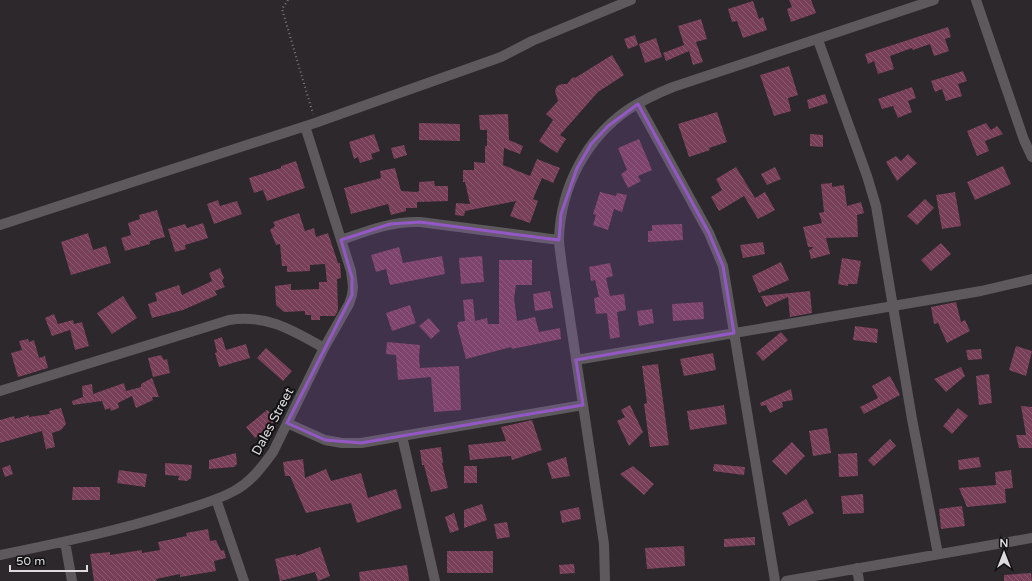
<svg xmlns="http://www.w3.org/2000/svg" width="1032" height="581" font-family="'Varela Round',sans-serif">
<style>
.building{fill:url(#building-back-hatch)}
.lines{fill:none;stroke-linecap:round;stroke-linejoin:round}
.path{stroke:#7e7b7e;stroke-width:2;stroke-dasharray:1 3;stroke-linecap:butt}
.minor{stroke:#5d595d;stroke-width:10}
.marked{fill:#9458c6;fill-opacity:0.2;stroke:#9458c6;stroke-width:3;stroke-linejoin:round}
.labels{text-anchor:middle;stroke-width:4;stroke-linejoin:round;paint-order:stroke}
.street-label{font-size:13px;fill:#dddbdd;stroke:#131213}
</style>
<defs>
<pattern id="building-back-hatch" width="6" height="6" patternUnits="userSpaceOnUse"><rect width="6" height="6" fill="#783f58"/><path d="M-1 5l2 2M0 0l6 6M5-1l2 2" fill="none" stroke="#8b5a70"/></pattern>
</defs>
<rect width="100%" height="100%" fill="#2c282c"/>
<path class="building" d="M789,0H811L816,13L791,22L787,9L792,7Z
M753,1L759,19L763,17L767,30L743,38L737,21L732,22L728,9Z
M701,19L707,39L696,42L703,62L693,65L689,51L666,61L663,53L684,45L678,26Z
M948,27L951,37L945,39L949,51L934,56L930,44L913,50L912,48L890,56L894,69L878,74L874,61L868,64L865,54Z
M635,35L638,45L628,49L624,39Z
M656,38L662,57L645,63L639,44Z
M612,55L624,75L598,92L560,135L566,139L557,153L539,141L553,120L546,114L558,101L555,91L557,86L562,84H567L573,77L575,78Z
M789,66L798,95L788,98L791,111L774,116L760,75Z
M963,71L967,81L958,84L962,96L946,101L942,89L935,92L931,81Z
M912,87L916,98L908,101L912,112L898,118L893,106L882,109L878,99Z
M825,94L828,103L809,109L807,100Z
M717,112L727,142L709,148L710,150L689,157L678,124Z
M508,114L509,140L523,146L520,154L504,148L503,165L530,176L537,159L560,168L553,183L542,178L533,199L538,201L530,223L510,216L516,201L465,211L464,216L455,215L456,203L470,204L465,182H463V170H474V162L485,163V146H487V130H480L479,115Z
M419,123L460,124V141L419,140Z
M986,123L991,130L997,126L1003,134L985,141L989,151L977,156L967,131Z
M374,134L380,151L371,154L373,159L360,163L358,157L354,159L349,142Z
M810,134L823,135V147L810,146Z
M639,139L652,170L638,176L641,181L628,188L621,174L627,170L618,148Z
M404,145L407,155L394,159L391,148Z
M908,154L917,163L897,181L886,162L896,156L901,161Z
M296,161L305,188L267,201L263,190L254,193L249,178L281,168V166Z
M1003,166L1011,184L975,200L967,182Z
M736,167L755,198L765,192L775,210L758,219L744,196L719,211L711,197L722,190L716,179Z
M775,167L781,179L767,185L761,174Z
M395,168L401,191L417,192L419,191V182L434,181L435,186H448V201L417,202V208H406V211L391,215L388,204L351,214L344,188L381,178L380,171Z
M832,183V187L844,185L847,206L861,202L864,213L857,215L858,237L826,238L830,254L811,259L809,250L813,248L812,247H808L803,227L822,223L819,213L824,212L821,184Z
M600,192L616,196L617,193L627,195L622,212L614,209L608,230L593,225L596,215L593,214Z
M955,192L961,226L942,229L936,195Z
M925,199L934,208L917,225L907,216Z
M218,200L220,206L237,201L242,214L214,224L207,204Z
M157,210L165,237L150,241V244L125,251L121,238L131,235L128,223L140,219L139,215Z
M299,213L305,231L314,228L316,237L328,233L338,263H340L341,278L337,279L338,310L335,316H320V320H311V315H305V311L284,312L276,305L275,286L291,284V290L319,289V282H327L325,264L310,265V271L287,272V266H282L280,244L276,245L270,230L275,226L273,222Z
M203,223L208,238L185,245L186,249L175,252L168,229L185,224L187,228Z
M682,224L683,240L648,242V231H652V225Z
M88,233L93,250L106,246L111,263L71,275L61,242Z
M763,242L765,254L743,258L740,245Z
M941,243L951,254L931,271L921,260Z
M399,247L403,263L442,256L445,274L390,285L386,269L376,272L371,255Z
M482,256L484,282L461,284L459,258Z
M842,258L861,261L857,284H848V286L838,284Z
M499,260H532V285H516L514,298L517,321L535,317L539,332L560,328L561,339L512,349L511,347L466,359L457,325H458V322L465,321L463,300L473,299L475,321L487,318L488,324H499Z
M781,262L789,280L759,293L752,276Z
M610,263L613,276L606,278L610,296L624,294L626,310L617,312L620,337L610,339L607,313L596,314L594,298L599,297L595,280L591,281L589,267Z
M220,268L224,278L222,281L225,287L215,291L217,295L183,310L152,318L148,304L157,301L155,293L179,285L182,295L212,281L209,273Z
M550,291L553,308L535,311L533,294Z
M810,291L812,313L790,317L788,297L766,307L761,296Z
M123,296L137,318L112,334L97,313Z
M703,302L704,319L673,321L672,304Z
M956,302L961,322L965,320L970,331L947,343L938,323L934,324L931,307Z
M410,305L416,323L392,331L386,313Z
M652,309L654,323L639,326L637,311Z
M54,314L58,324L73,320L74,324L82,322L89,346L75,350L70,330L52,336L45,318Z
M429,318L440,331L431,339L419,326Z
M855,326L878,329L877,343L853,340Z
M781,332L788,340L763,361L756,353Z
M222,337L226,350L246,344L250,358L219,367L215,353L217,352L214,340Z
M28,339L29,342L34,340L39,358L45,356L48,368L18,377L11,353L22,350L19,341Z
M387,342L420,345L419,357L420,368L459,366L461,410L434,412L431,377L398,380L396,355L386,354Z
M1016,346L1032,351L1026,376L1009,370Z
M266,348L292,371L283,381L257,358Z
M981,349L982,359L968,360L966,350Z
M713,353L716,370L684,376L680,359Z
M161,355L164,360L167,359L170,373L153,377L148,358Z
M658,364L669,445L650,447L644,404L647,403L642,366Z
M961,367L965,376L946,392L934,379Z
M989,374L992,403L979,405L976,376Z
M890,376L900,395L864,414L860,407L878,398L872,386Z
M152,378L159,397H152L153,400L136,408L132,396L118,403L119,408L111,411L110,408L105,410L102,401L73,405L72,401L83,397L82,386L92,384L93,394L124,383L126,391L141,387V384Z
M791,389L793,400L782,402L783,407L770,413L766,405L761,406L760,403Z
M630,405L643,432L629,446L617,421L625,417L621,410Z
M724,405L727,424L690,430L687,411Z
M1021,406L1032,407V448H1019L1016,435H1026Z
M61,408L66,424L61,430L52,433L55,447L46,449L42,431L0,443V420L14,416L15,419L29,415V417L50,414L49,411Z
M958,408L968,416L952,434L943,426Z
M267,410L277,419L255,438L246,427Z
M532,420L542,450L512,460L511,456L470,460L468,445L506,441L501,427Z
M827,428L831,453L813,456L809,431Z
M890,439L896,446L874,466L868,460Z
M792,442L805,456L786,475L772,461Z
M441,447L443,463H442L448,488L431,492L424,465H422L420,450Z
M236,453L237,464L234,467L209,469V460Z
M857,453L858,476L839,477L838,454Z
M566,457L570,476L552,479L547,463Z
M979,457L981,467L959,470L958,460Z
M303,459L305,478L326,469L331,481L361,473L368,498L396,489L402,508L357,523L351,503L306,513L290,476H285L283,462Z
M165,463L192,465L191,478L187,481L178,480L179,476L165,475Z
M714,464L745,467L744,475L713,471Z
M10,465L13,474L5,477L2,468Z
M464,466H477V483H464Z
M633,466L654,484L644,495L620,474Z
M119,470L147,474L145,487L117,483Z
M1011,470L1013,488L1005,489L1006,503L967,507L959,488L996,485L995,472Z
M73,487H100V500H72Z
M863,494L864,513L843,514L841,496Z
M806,499L814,513L789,526L782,513Z
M482,504L487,520L464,528V510Z
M962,506L965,526L941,529L939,509Z
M579,507L581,519L562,523L560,511Z
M454,513L459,530L450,533L445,517Z
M507,522L510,537L497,539L494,524Z
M208,529L210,541L216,540L221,551L224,550L226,558L214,561L216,571L180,577V574L156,579L157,581H94L90,554L110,552V555L142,550V553L160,550L158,542L187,536L186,533Z
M755,537V545L724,547V539Z
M684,546L685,566L647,569L645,548Z
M320,547L330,576L318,581L315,572L280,581L275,559L296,554V556Z
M447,551H493V573H447Z
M574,564L575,573L560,574L559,565Z
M407,565L409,581H360L359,572Z
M1031,573L1032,581H1004V575Z"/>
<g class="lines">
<path class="path" d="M288,0L282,9L313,114"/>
<path class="minor" d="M976,0L1024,140L1032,157
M818,40L867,176L876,206L912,419L938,554
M638,104L709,233L723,266L775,581
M0,225L315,123L501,57L532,41L631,0
M341,240C367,231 392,221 420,222L559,240
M576,360L981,291L1032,279
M0,391L229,320C267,314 292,330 324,348
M287,423L325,440L342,443H361L583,405
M402,436L435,581
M216,499L244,581
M65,542L72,581
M0,555C59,543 117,531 174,513C195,506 216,501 234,491C251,482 262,467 273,452L324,348L349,304L352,295L353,287L351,271L305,126
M857,568L859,581
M605,581L604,544L562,266C561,257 559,247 559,238C561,187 586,138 629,109C643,100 658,93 673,87L934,0
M786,581L1032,538"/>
</g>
<path class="marked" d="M638,104L709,233L723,266L734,333L576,360L583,405L361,443L325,440L287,423L352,295V278L341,240L390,224L420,222L559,240L561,214L577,168L591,144L608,126Z"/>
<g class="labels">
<g class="street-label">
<text transform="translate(272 421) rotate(-62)" y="5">Dales Street</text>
</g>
</g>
<g transform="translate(1004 553)" stroke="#131213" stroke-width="3" paint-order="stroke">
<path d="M0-3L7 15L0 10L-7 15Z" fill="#dddbdd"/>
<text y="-6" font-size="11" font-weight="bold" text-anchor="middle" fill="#dddbdd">N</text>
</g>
<path d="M10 565v6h77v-6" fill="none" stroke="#dddbdd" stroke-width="2"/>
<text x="16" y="565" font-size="12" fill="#dddbdd" stroke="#131213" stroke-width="3" paint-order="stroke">50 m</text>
</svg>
